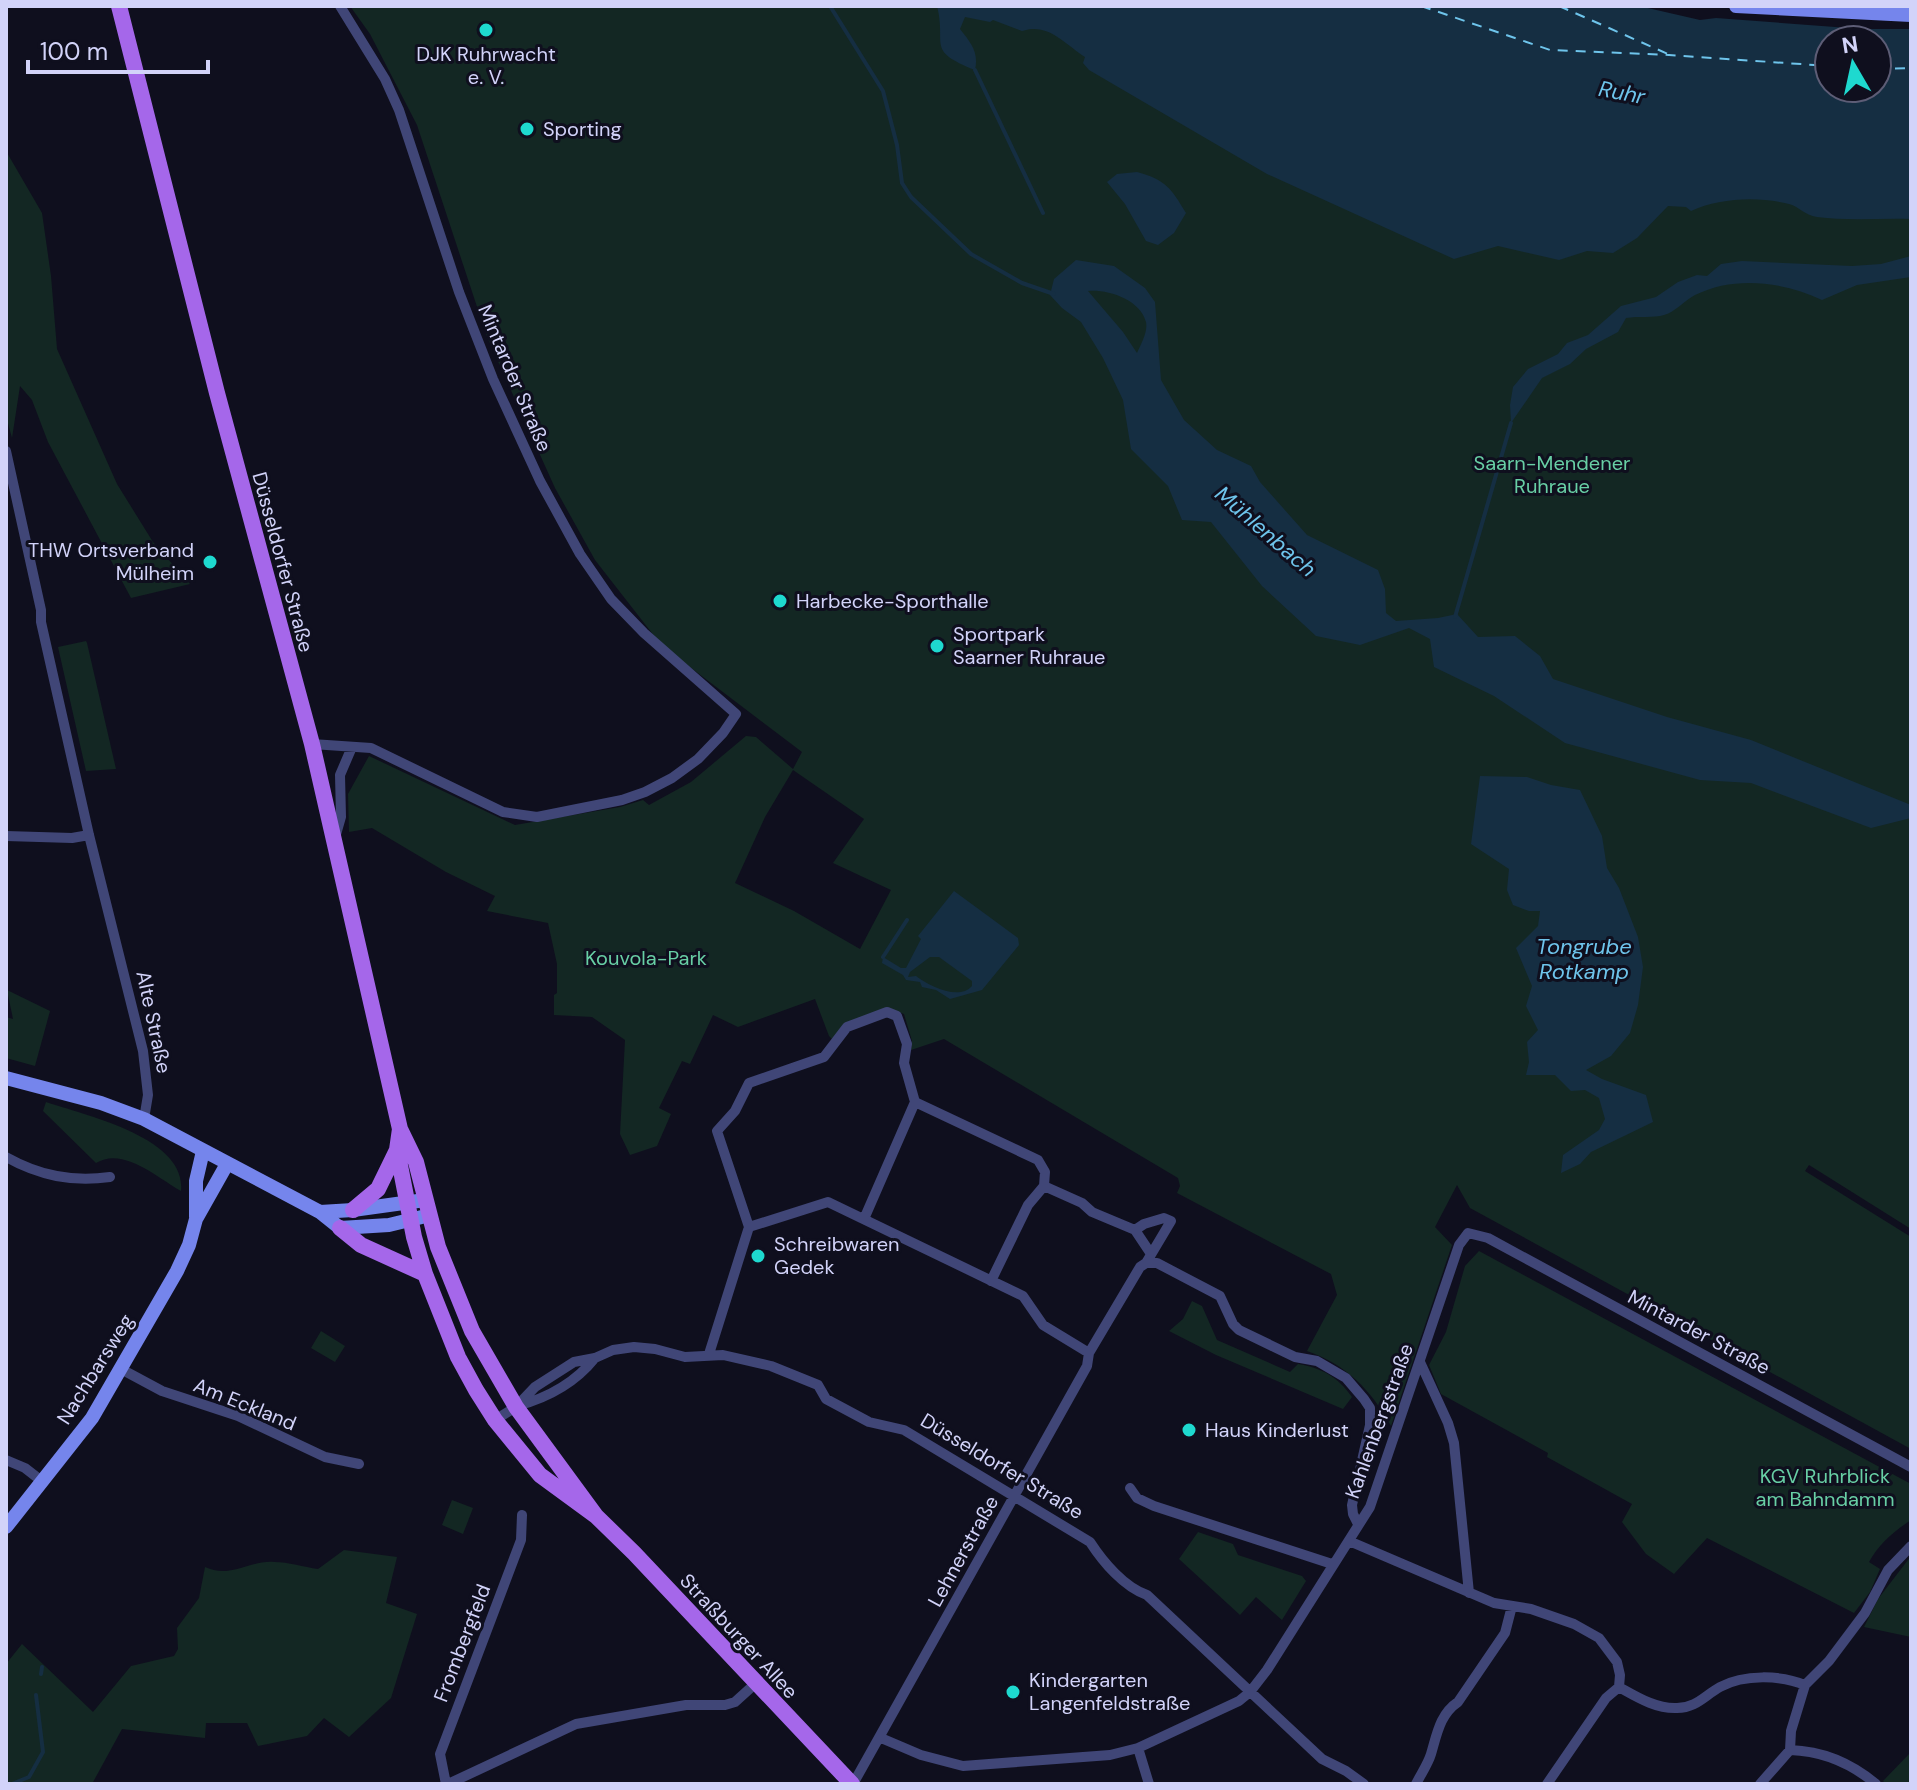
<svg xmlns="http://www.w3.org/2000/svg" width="1917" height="1790" font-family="'DM Sans',sans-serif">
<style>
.green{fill:#132723;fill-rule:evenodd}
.water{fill:#152e42;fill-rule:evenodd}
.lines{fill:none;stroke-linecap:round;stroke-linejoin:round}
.stream{stroke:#152e42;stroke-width:4}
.ferry{stroke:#6ec4eb;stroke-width:2;stroke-dasharray:10 8;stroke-linecap:butt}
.street{stroke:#404677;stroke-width:10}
.secondary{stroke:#7585ec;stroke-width:14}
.primary{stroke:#a567ea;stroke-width:16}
.poi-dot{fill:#1ed9cf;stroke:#0f0f1e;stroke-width:3}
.labels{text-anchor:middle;stroke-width:6;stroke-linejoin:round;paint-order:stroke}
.poi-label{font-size:20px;fill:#d2d3f9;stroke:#0f0f1e;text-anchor:start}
.street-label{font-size:20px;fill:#d2d3f9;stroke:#0f0f1e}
.park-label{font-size:20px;fill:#68cfa5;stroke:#0f0f1e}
.water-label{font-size:22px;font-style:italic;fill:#6ec4eb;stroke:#0f0f1e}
</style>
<rect width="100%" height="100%" fill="#0f0f1e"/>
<path class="green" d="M350,6H1241L1911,142V1229L1809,1165L1805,1171L1911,1237V1449L1470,1208L1457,1185L1435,1227L1452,1245L1391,1426C1371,1390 1347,1365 1307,1351L1337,1295L1331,1274L1177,1193L1180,1186L1178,1178L944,1039L911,1050L912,1041L904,1014L889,1008L845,1023L833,1040L829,1036L815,999L738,1027L713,1015L690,1064L682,1061L659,1108L671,1114L657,1146L630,1155L620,1134L625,1040L592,1017L554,1015V995L557,993V964L548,923L487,911L495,896L446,872L372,828L349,832L348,794L369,756L515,825L620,807L643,800L649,805L691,782L746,736L756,737L793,769L802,752L682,661L655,637L595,560L555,488L487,337L417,125L370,34ZM793,770L864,819L833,863L891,890L860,949L794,911L735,883L765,817Z
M6,151L42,213L51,276L57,349L117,484L153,542L190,584L131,598L48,442L32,400L20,386L12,438L6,416Z
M86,641L87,643L116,769L86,771L58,647Z
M7,990L50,1011L35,1066L6,1058V1017L13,1019Z
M46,1102C84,1115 187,1137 181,1191C158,1178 123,1146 96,1163L43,1111Z
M1479,1251L1911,1484V1520C1893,1532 1879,1544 1869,1562L1880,1569L1870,1592L1854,1613L1707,1538L1674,1574L1646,1554L1622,1522L1632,1504L1547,1457L1548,1453L1441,1394L1429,1365L1446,1332L1465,1266Z
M1192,1301L1202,1306L1217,1340L1290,1372L1298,1364C1322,1368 1338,1377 1352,1397L1343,1409L1216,1355L1169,1331L1183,1319Z
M321,1331L345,1346L335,1362L311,1348Z
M452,1500L473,1508L463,1534L442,1525Z
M1198,1532L1233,1544L1238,1555L1302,1576L1306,1581L1282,1620L1256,1597L1240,1615L1179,1559Z
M344,1550L397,1557L386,1603L417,1614L391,1698L349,1737L324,1718L307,1736L258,1746L247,1723H206L205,1738L122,1729L92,1784H6V1664L22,1644L93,1712L131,1666L174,1656L178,1649L177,1628L199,1598L205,1567C230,1579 249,1560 274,1562C288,1562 304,1567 318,1569Z
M1911,1556V1637L1864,1627L1878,1599Z
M1911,1752V1784H1886L1883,1781Z"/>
<path class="water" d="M937,6H1639L1700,20L1716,18L1862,29H1911V219C1880,218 1847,221 1817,217C1804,215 1800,207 1789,204C1758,196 1719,198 1691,211L1686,207L1668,206L1637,238L1613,253L1587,251L1559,260L1498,246L1454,259L1267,174L1089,70L1083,63L1085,57C1065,44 1048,22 1022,31L993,20L990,22L965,17L960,29C971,43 979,52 975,70C925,50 947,46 937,6ZM1829,40H1877V88H1829Z
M1137,172C1166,180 1171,188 1186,213L1174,233L1158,245L1146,241L1125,204L1107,182L1117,174Z
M1911,256V277L1857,285L1822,300C1784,282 1735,275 1695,295C1685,300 1674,313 1664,315C1654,318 1638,316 1626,318L1618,332L1586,349L1570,364L1542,378L1511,423L1510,405L1513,387L1528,369L1558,354L1567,343L1588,335L1621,306L1656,297L1678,282L1697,275L1707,276L1721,264L1742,261L1852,266L1881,264Z
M1076,260L1114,266L1145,288L1155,302L1161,380L1184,420L1217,450L1251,466L1260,482L1307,535L1378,570L1385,589L1386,613L1396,621L1438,618L1457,614L1478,637L1515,636L1540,656L1553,679L1667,717L1751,740L1911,805V818L1871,828L1751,783L1700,780L1565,743L1494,696L1434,667L1430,639L1409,628L1360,645L1316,636L1262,586L1211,522L1182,520L1168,486L1131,449L1123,400L1103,358L1081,322L1062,308L1050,295L1054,279ZM1088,291C1107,289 1140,299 1146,322C1148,332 1141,344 1137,353L1123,332Z
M1480,776L1527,777L1551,785L1580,790L1602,836L1607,868L1619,888L1638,937L1643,967L1638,1005L1630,1033L1611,1056L1586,1070L1602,1079L1646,1095L1653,1122L1591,1152L1580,1164L1561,1173L1563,1155L1599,1130L1605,1119L1599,1098L1585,1090L1571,1091L1555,1075H1526L1529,1062L1527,1042L1538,1030L1526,1006L1532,986L1516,948L1538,926L1540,911H1529L1513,905L1507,890L1509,869L1471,844Z
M954,891L1018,938L1019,945L982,990L950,999L936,990L922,987L920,982L906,980L903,975L882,963L883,957L901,968H906L921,939L918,936ZM930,957H939L972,981V986C959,1001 929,986 916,976L908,977L910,972Z"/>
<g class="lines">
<path class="stream" d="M830,6L883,91L897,145L902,183L911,197L971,254L1022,283L1054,294
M975,70L1043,213
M1455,617L1511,423
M883,957L907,920
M41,1674L42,1667
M12,1784L29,1777L43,1752L36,1695"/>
<path class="ferry" d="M1421,6L1550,50L1669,55L1829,66
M1559,6L1668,54
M1877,69L1911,68"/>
<path class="street" d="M6,451L41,610V622L89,835L143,1051L148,1095L144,1119
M312,744L371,748L503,812L537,817L622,800L645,792L672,778L698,759L723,733L736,714L644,633L611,599L580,554L540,481L493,379L459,292L399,110L385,79L340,6
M6,836L72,838L89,835
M335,838L341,817L340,775L352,747
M6,1157C40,1176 72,1182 110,1177
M864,1219L915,1102
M749,1227L828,1202L1023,1296L1043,1325L1089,1353
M1146,1263H1157L1220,1296L1233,1324L1239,1330L1295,1357L1317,1361L1346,1378L1364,1399L1370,1408V1425L1352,1505L1353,1514L1358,1524
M991,1281L1028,1205L1044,1186
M709,1354L749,1227L717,1131L735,1111L749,1083L824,1057L847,1027L887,1012L897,1016L907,1044L904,1063L915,1102L1038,1160L1045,1172L1044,1186L1082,1203L1092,1212L1135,1230L1151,1254
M1420,1362L1448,1423L1454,1443L1469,1593
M121,1369L162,1391L238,1416L325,1457L359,1464
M517,1406C547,1398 575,1383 595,1358
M495,1420L516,1407L535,1387L574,1362L595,1358L613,1350L634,1347L655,1349L685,1357L723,1355L771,1366L818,1385L826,1399L869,1422L904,1430L1090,1542C1103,1562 1124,1587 1147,1595L1322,1759L1346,1771L1364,1784
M6,1460L25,1468L43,1482
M1130,1488L1137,1498L1154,1506L1332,1564
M1349,1541L1494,1603L1531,1609L1574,1624L1599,1638L1617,1662L1620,1675L1619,1687
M1619,1687C1637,1697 1656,1709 1677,1708C1696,1708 1704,1696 1720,1687C1744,1674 1781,1675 1805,1685
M881,1738L921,1755L963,1766L1110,1755L1138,1748L1239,1701L1250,1692L1267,1670L1370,1507L1459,1245L1468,1233L1488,1238L1911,1467
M1138,1748L1149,1784
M1790,1750C1822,1751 1851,1763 1876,1784
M446,1784L440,1754L521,1540L522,1515
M448,1784L576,1724L686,1705H725L735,1702L756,1683
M853,1784L1087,1366L1089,1353L1140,1267L1146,1263L1171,1221L1164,1218L1144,1224L1135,1230
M1416,1784C1421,1774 1428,1764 1431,1754C1437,1734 1440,1714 1458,1702L1505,1633L1512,1606
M1547,1784L1606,1698L1619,1687
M1760,1784L1790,1750L1791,1731L1805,1685L1829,1661L1865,1613L1888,1570L1911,1546"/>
<path class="secondary" d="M1736,6L1911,15
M6,1078L101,1103L144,1119L320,1212L340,1228L389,1225L430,1215
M320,1212L353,1210L425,1200
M196,1217V1181L203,1151
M6,1527L92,1418L177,1271L189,1245L196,1219L227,1164"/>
<path class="primary" d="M119,6L217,393L312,744L400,1129L416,1162L438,1247L472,1331L516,1407L596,1516
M400,1129L397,1150L414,1237L425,1274L458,1357L476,1390L495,1420L540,1475L596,1516L634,1553L852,1784
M353,1210L378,1189L397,1150
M340,1228L361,1245L425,1274"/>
</g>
<g class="poi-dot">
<circle cx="486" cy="30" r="8"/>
<circle cx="527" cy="129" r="8"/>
<circle cx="210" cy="562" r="8"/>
<circle cx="780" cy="601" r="8"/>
<circle cx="937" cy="646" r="8"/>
<circle cx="758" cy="1256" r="8"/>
<circle cx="1189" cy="1430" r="8"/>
<circle cx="1013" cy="1692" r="8"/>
</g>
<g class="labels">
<g class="poi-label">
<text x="486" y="61" text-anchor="middle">DJK Ruhrwacht<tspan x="486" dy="23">e. V.</tspan></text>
<text x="543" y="136">Sporting</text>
<text x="194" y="557" text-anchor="end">THW Ortsverband<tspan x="194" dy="23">Mülheim</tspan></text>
<text x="796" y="608">Harbecke-Sporthalle</text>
<text x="953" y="641">Sportpark<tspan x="953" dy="23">Saarner Ruhraue</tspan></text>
<text x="774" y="1251">Schreibwaren<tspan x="774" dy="23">Gedek</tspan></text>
<text x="1205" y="1437">Haus Kinderlust</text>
<text x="1029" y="1687">Kindergarten<tspan x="1029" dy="23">Langenfeldstraße</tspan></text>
</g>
<g class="street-label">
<text transform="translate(515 378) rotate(67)" y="7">Mintarder Straße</text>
<text transform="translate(283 562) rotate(75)" y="7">Düsseldorfer Straße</text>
<text transform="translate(154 1022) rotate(78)" y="7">Alte Straße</text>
<text transform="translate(1699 1332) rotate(28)" y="7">Mintarder Straße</text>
<text transform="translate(95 1369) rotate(-58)" y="7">Nachbarsweg</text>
<text transform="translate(245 1404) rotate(22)" y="7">Am Eckland</text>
<text transform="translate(1379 1421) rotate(-70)" y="7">Kahlenbergstraße</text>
<text transform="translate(1002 1466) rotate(31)" y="7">Düsseldorfer Straße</text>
<text transform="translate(963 1551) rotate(-61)" y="7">Lehnerstraße</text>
<text transform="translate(739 1636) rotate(47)" y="7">Straßburger Allee</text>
<text transform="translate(462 1643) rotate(-69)" y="7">Frombergfeld</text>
</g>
<g class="park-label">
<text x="1552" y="470">Saarn-Mendener<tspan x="1552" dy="23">Ruhraue</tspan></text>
<text x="646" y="965">Kouvola-Park</text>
<text x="1825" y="1483">KGV Ruhrblick<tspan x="1825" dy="23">am Bahndamm</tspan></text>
</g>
<g class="water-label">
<text transform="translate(1622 92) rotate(11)" y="8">Ruhr</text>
<text transform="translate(1266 531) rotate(41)" y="8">Mühlenbach</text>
<text x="1584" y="954">Tongrube<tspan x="1584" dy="25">Rotkamp</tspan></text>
</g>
</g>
<rect width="1917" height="1790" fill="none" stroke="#d2d3f9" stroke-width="16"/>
<g transform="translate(1853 64) rotate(351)"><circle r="38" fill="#0f0f1e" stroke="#5d5d76" stroke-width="2"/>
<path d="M0-6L14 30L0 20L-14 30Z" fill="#1ed9cf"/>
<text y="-12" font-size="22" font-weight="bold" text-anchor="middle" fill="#d2d3f9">N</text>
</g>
<path d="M28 60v12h180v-12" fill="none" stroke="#d2d3f9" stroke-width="4"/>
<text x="40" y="60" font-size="24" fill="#d2d3f9" stroke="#0f0f1e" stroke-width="6" paint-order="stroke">100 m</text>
</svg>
